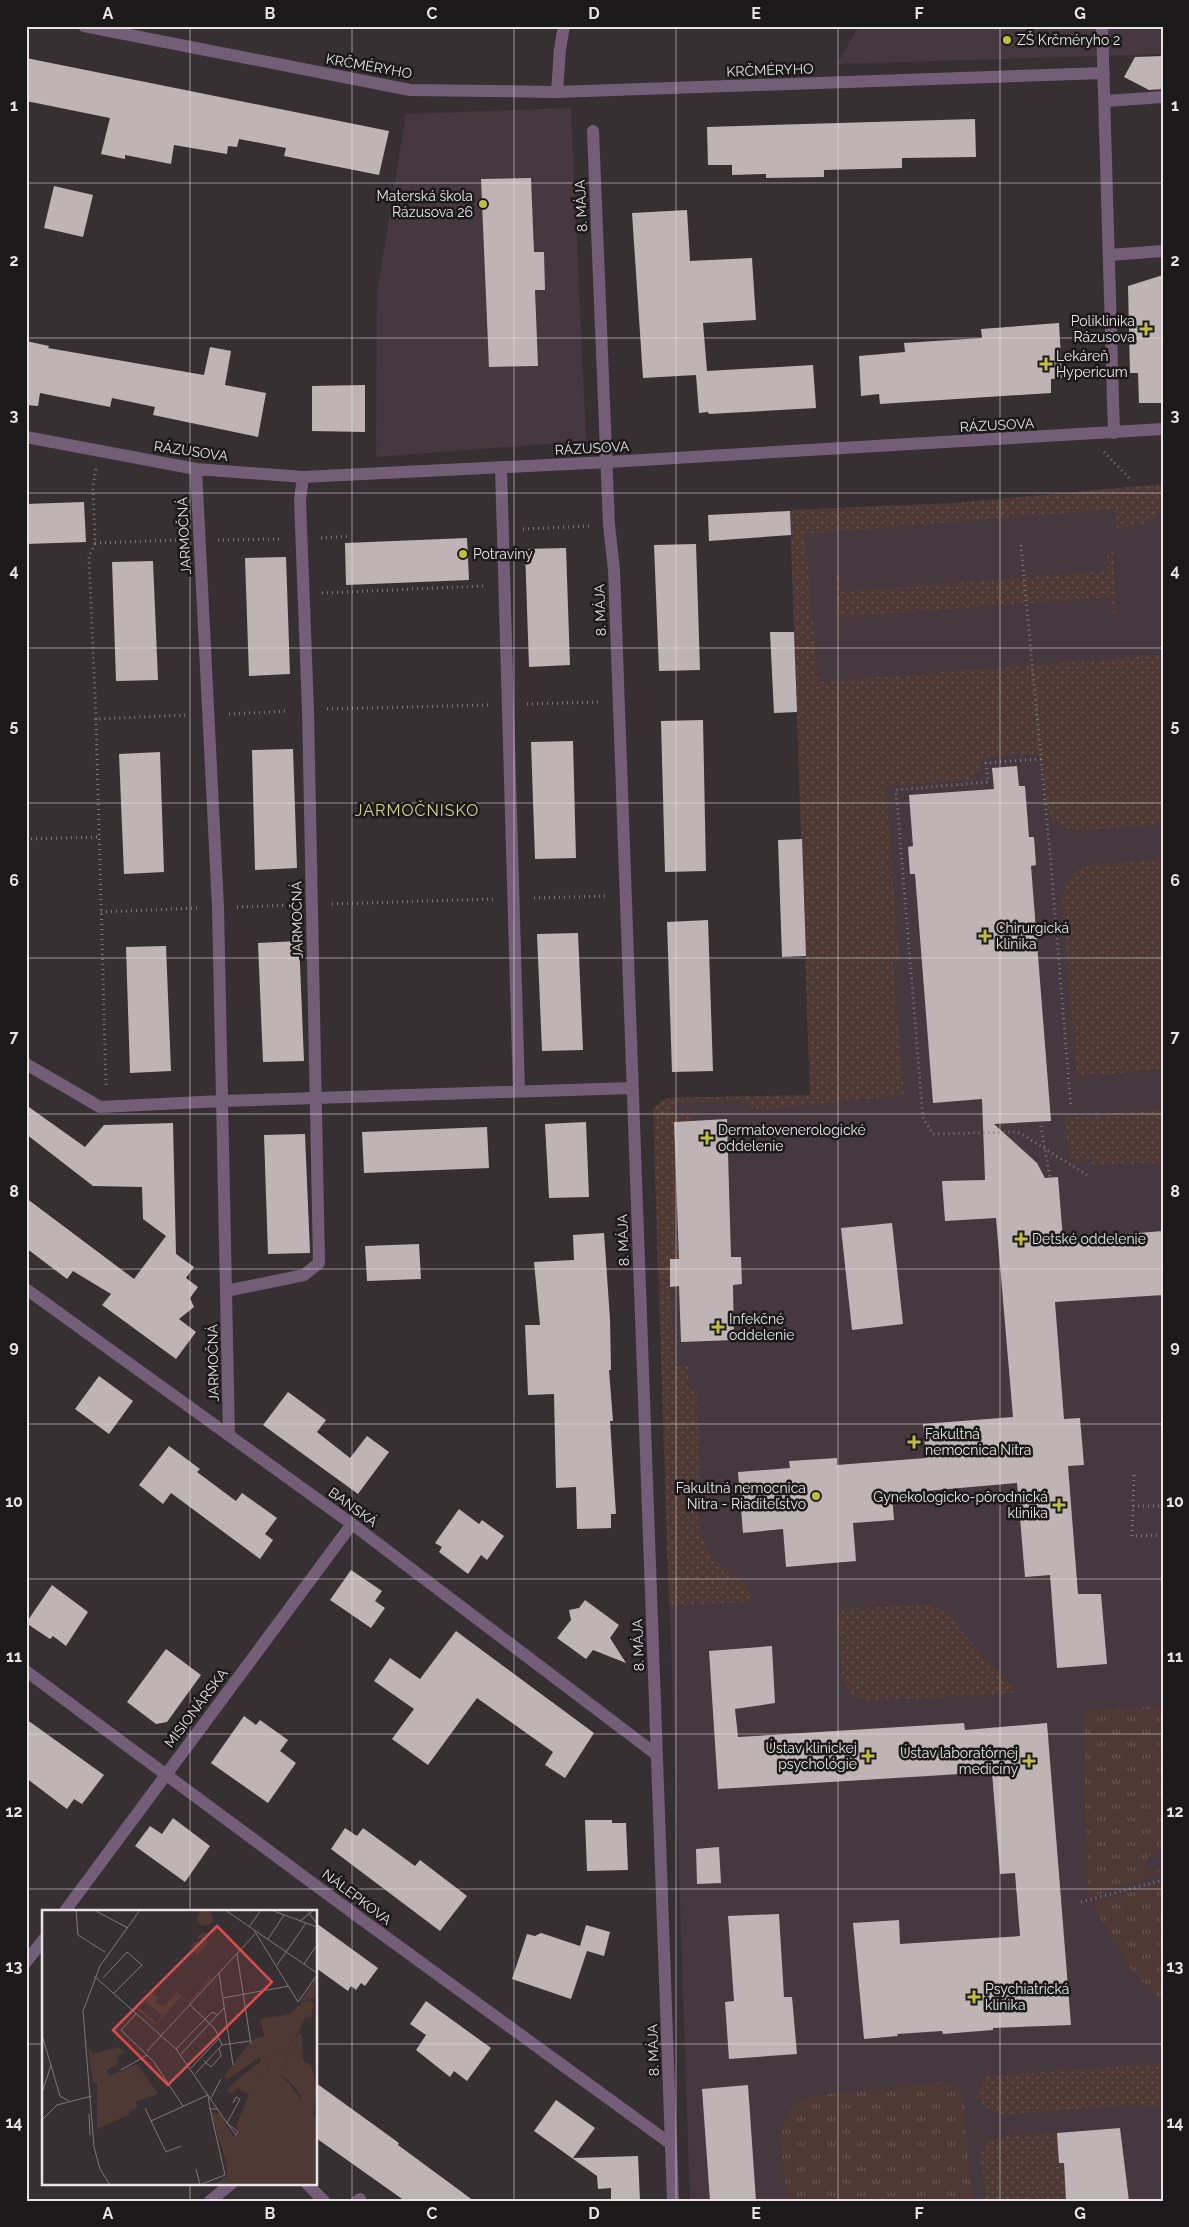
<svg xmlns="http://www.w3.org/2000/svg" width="1189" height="2227" font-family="Raleway,sans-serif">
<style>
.built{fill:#45383e}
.grass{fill:url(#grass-dots)}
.park{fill:url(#park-tufts)}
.building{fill:#beb4b5}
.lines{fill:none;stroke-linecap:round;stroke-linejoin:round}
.path{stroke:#7f7a7c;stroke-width:3;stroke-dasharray:1 4;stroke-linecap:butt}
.minor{stroke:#745d76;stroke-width:12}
.grid{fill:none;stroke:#e8e4e6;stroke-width:1;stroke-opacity:0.55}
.poi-dot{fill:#bebf42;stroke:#1c191a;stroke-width:2}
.labels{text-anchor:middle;stroke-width:5;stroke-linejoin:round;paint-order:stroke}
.poi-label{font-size:14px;fill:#e8e4e6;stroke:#1c191a;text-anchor:start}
.street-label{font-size:14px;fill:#e8e4e6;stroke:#1c191a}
.quarter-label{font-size:16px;letter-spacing:1px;fill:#d5d789;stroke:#1c191a}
.inset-road{fill:none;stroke:#7e787b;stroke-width:1}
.view{fill:#da4e4e;fill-opacity:0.15;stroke:#da4e4e;stroke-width:2.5}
.inset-edge{fill:none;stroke:#e8e4e6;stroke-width:2.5}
.neatline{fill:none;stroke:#e8e4e6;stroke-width:2}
.grid-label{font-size:16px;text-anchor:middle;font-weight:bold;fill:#e8e4e6}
</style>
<defs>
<pattern id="grass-dots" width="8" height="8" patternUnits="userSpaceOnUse" patternTransform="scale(1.25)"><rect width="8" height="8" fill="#4e3934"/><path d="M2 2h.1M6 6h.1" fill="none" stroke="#685651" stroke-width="1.8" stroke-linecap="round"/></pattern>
<pattern id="park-tufts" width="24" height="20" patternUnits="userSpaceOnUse" patternTransform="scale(1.25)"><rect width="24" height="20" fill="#4e3934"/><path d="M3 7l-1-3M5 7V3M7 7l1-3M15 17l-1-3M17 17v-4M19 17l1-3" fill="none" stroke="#685651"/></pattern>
</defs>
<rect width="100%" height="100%" fill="#373033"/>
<path class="built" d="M859,26H1163V54L837,64Z
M571,108L586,441L376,457L377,293L406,114Z
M1163,484V2201H690L653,1108L667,1098L810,1095L790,510L955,503Z"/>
<path class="grass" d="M1163,484V509C1152,525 1134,527 1117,528L1114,509L805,534L818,682L1159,655L1163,690V823L1156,825L1073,831L1054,824L1049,817L1042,753L983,758L974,779L886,787L899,961L893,962L904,1095L762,1110L754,1109L740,1101L673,1103V1115L693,1114V1121L674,1122L679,1259L670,1260L674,1366H688L689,1389H697L700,1526C702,1536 706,1550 713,1558C730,1576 744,1577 755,1602L669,1605L653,1108L667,1098L810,1095L790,510L955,503Z
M1113,552L1117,614H1113L1112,597L841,617L842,636H840L835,573H840L842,592L1108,571L1107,553Z
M1163,860V1069L1077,1077L1062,898C1066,882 1071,869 1089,865Z
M1163,1109V1163L1092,1165V1160L1071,1161L1063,1118Z
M927,1605L946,1611L984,1657L1014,1686L1013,1693L869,1701L851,1695L842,1676L837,1609Z
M1163,2063V2107L1129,2106L1003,2114L985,2107L977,2096L979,2088L988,2076Z
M1057,2133L1059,2163H1064L1066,2201H986C985,2185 980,2166 982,2150C984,2132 1042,2134 1057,2133Z"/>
<path class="park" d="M1163,1706V1848L1158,1853L1149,1856L1146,1864L1151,1870H1160L1161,1874L1090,1897L1088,1887L1083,1715L1089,1710Z
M1163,1883V2003L1128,1966L1108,1934L1093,1903Z
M946,2082L958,2086L963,2095L972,2201H787C786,2181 778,2139 783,2122C786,2108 799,2100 811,2096Z"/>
<path class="building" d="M1163,56V89L1149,90L1124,77L1135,57Z
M26,58L389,131L379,175L284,156L286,148L239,139L237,147L228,146L227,154L174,145L171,164L125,155V159L101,154L110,118L26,101Z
M975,119L976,157L902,158V168L824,170V177L766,178V174L732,175V165H708L707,127Z
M531,178L534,252H544L545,290H535L538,366L489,367L481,179Z
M54,186L93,195L83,237L44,228Z
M687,210L690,261L752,258L756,320L703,323L707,371L813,365L816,408L709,414L708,412L699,413L696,375L643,378L632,213Z
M1163,275V403H1139L1138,373H1130L1128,286Z
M1059,323L1062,378L1051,379V393L880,404L879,394L861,396L859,356L905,352L904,343L982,338L981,329Z
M26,341L49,346L48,348L204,375L210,347L231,351L225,385L266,393L258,437L153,415L155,407L112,398L110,407L40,393L38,406L26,405Z
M365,385V432L312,431V386Z
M84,502L86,542L26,544V504Z
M790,511L791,535L709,541L708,515Z
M467,538L469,580L346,585L345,543Z
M696,544L700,670L659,671L654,545Z
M566,548L570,665L529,667L525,549Z
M286,557L290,674L249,676L245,558Z
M153,561L158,680L116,681L112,562Z
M770,632H794L797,712L774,713Z
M703,720L706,871L665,872L661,721Z
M573,741L576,858L535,859L531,742Z
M293,749L297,868L255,870L252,750Z
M160,752L164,872L124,874L119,754Z
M1017,766L1019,786H1025L1029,837H1034L1036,865L1031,866L1051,1121L994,1124L1037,1163L1045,1178L1058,1177L1063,1239L1163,1231V1295L1055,1302L1064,1419L1080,1418L1084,1465L1068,1466L1078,1594H1101L1107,1664L1057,1668L1050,1575L1025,1577L1017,1483L892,1494L894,1520L853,1523L856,1561L786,1567L783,1529L743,1533L738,1472L790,1468L789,1461L837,1458V1465L926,1458L923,1424L1013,1417L996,1218L945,1221L942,1181L985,1180L982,1099L933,1103L915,874H910L908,847L913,846L909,795L994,789L992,768Z
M802,839L806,956L782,957L778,840Z
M708,920L713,1071L672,1072L667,922Z
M578,933L583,1050L542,1051L537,934Z
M299,941L304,1061L263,1062L258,943Z
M166,946L171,1071L130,1073L126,947Z
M26,1105L85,1147L104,1125L173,1123L176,1254L194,1267L186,1278L198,1287L190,1298L194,1307L179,1319L196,1332L176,1359L102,1305L111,1294L73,1271L67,1279L26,1248V1198L134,1279L166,1236L143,1219L142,1187L93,1186L26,1134Z
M727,1119L731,1257H741L742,1284L733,1285L734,1340L681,1342L679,1286L670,1287V1259H679L674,1122Z
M586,1122L589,1197L549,1198L545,1124Z
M487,1127L489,1168L364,1173L362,1132Z
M305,1134L310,1253L268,1254L264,1135Z
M892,1223L903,1324L852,1330L841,1228Z
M604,1233L610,1319L611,1370H609L613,1421H610L616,1514H611V1528L577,1529L576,1487L556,1488L554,1394L528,1395L525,1325H540L534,1262L574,1260L573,1235Z
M419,1244L421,1279L367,1281L365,1246Z
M99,1376L133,1401L109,1434L75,1409Z
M288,1392L326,1420L317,1432L350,1458L367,1436L389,1452L358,1494L263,1425Z
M169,1446L200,1469L197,1472L236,1501L242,1493L277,1518L265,1534L273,1540L260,1559L171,1493L163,1504L139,1485Z
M459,1509L479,1524L482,1520L504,1536L487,1560L481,1555L468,1574L439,1552L442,1547L435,1543Z
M351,1570L382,1591L375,1601L385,1608L371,1628L330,1600Z
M52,1585L88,1612L66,1646L53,1636L50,1639L26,1623Z
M585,1600L619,1625L610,1638L626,1663L593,1650L586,1659L557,1638L571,1620L569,1610L579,1608Z
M456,1631L594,1733L565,1778L545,1765L553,1752L477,1698L428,1765L392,1739L414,1709L374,1681L390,1658L420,1679Z
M772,1646L775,1703L735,1709L738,1737L964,1723L965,1730L1047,1723L1071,2025L993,2028V2030L943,2034L942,2031L897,2034L898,2036L864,2039L853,1923L899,1920L900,1944L1020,1936L1015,1873L1000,1874L992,1772L718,1789L709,1651Z
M166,1649L201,1675L167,1722L156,1724L127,1702Z
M244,1716L256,1725L260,1720L288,1740L280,1751L296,1763L268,1803L211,1763Z
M26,1719L104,1775L82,1804L74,1799L67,1809L26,1778Z
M173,1818L210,1846L185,1882L135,1846L150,1826L162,1834Z
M585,1820H612V1823H626L628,1870L587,1871Z
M345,1828L357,1836L363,1828L415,1866L420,1860L467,1896L440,1931L331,1849Z
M719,1847L721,1883L697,1884L696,1849Z
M779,1914L784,1997H792L797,2054L729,2059L725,2002L734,2001L728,1916Z
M316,1923L378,1968L365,1986L361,1983L356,1990L351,1986L348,1991L316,1968Z
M586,1925L610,1932L604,1956L587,1951L571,1999L512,1979L527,1934L535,1936L541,1933L580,1946Z
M426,2001L491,2048L467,2081L454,2071L450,2077L416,2050L426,2035L410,2024Z
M316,2083L399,2143L398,2145L474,2201H405L316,2138Z
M748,2085L756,2201H710L702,2089Z
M556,2100L595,2128L573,2158L638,2156L640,2201H611V2188L598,2189L597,2176L534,2131Z
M1120,2128L1129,2201H1066L1064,2163H1059L1057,2133Z"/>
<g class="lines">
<path class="path" d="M1104,452L1131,480
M96,469L93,486L95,543L89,557L96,719L188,715
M523,529L589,526
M321,538L351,536
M218,540L282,539
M95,543L180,540
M1021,545L1050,854L1071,1108
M322,593L483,586
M527,704L598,702
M327,709L488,705
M229,714L288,711
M96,719L106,1086
M1041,759L986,763L988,782L896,790L923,1118L933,1134L1018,1132L1087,1175
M26,839L99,837
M534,898L606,896
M332,904L493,899
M237,907L293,905
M101,912L198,908
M1040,1121L1050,1178
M1134,1475L1132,1536L1163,1535
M1133,1506H1163
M1081,1902L1163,1880"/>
<path class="minor" d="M84,26L410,90L557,92L1104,73
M1102,26L1114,433
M557,92L560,49L564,26
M1106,101L1163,97
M593,131L609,525L614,570L673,2201
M1110,255L1163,251
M26,437L196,469L303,477L608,462L1163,429
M501,468L519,1091
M196,469L218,907L229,1435
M26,1064L100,1107L222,1101L632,1088
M26,1289L352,1524L657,1755
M226,1291L304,1275L319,1263L308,710L300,500L303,477
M26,1671L357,1916L671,2144
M65,1911L352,1524
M26,1962L44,1939
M306,2183L324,2201
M210,2201L232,2183
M357,2201L360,2199"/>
</g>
<path class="grid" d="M190,26V1911M352,26V2201M514,26V2201M676,26V2201M838,26V2201M1000,26V2201M26,183H1163M26,338H1163M26,493H1163M26,648H1163M26,803H1163M26,958H1163M26,1114H1163M26,1269H1163M26,1424H1163M26,1579H1163M26,1734H1163M26,1889H1163M26,2044H44M316,2044H1163M190,2183V2201"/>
<g class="poi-dot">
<circle cx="1007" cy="40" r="5"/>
<circle cx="483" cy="204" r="5"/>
<path d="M1143.5 321.5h5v5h5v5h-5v5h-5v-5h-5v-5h5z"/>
<path d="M1043.5 356.5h5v5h5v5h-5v5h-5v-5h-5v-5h5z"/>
<circle cx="463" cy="554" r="5"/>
<path d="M982.5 928.5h5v5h5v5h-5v5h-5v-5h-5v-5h5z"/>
<path d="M704.5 1130.5h5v5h5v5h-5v5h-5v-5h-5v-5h5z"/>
<path d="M1018.5 1231.5h5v5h5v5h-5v5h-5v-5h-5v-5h5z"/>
<path d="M715.5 1319.5h5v5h5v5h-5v5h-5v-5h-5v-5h5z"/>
<path d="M911.5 1434.5h5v5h5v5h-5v5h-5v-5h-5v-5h5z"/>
<circle cx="816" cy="1496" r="5"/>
<path d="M1056.5 1497.5h5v5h5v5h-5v5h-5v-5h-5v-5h5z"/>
<path d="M865.5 1748.5h5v5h5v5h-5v5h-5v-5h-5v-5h5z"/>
<path d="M1026.5 1753.5h5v5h5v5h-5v5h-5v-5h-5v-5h5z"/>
<path d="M971.5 1989.5h5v5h5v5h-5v5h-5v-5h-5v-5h5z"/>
</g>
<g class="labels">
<g class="poi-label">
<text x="1017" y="45">ZŠ Krčméryho 2</text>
<text x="473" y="201" text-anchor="end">Materská škola<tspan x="473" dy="16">Rázusova 26</tspan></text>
<text x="1135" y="326" text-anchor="end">Poliklinika<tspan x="1135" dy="16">Rázusova</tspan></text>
<text x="1056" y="361">Lekáreň<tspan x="1056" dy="16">Hypericum</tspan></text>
<text x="473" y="559">Potraviny</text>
<text x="996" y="933">Chirurgická<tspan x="996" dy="16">klinika</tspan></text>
<text x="718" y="1135">Dermatovenerologické<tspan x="718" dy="16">oddelenie</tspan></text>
<text x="1032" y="1244">Detské oddelenie</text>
<text x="729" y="1324">Infekčné<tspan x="729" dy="16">oddelenie</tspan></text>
<text x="925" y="1439">Fakultná<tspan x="925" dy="16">nemocnica Nitra</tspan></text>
<text x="806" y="1493" text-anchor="end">Fakultná nemocnica<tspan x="806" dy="16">Nitra - Riaditeľstvo</tspan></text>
<text x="1048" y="1502" text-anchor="end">Gynekologicko-pôrodnická<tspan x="1048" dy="16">klinika</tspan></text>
<text x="857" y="1753" text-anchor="end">Ústav klinickej<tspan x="857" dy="16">psychológie</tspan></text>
<text x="1018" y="1758" text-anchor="end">Ústav laboratórnej<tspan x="1018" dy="16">medicíny</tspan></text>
<text x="985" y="1994">Psychiatrická<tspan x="985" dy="16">klinika</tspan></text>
</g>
<g class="street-label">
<text transform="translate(369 66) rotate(10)" y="5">KRČMÉRYHO</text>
<text transform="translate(770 70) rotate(-2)" y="5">KRČMÉRYHO</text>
<text transform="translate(581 206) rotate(-93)" y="5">8. MÁJA</text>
<text transform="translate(997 425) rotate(-3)" y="5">RÁZUSOVA</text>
<text transform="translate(592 448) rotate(-3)" y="5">RÁZUSOVA</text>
<text transform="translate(191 451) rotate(8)" y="5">RÁZUSOVA</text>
<text transform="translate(184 536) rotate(-93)" y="5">JARMOČNÁ</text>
<text transform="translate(600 610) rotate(-92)" y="5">8. MÁJA</text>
<text transform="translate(297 920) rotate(-91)" y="5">JARMOČNÁ</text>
<text transform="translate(623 1240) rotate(-92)" y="5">8. MÁJA</text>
<text transform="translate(213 1363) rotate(-91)" y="5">JARMOČNÁ</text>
<text transform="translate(353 1507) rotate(36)" y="5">BANSKÁ</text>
<text transform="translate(638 1645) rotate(-92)" y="5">8. MÁJA</text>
<text transform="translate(196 1708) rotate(-53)" y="5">MISIONÁRSKA</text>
<text transform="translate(357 1897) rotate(37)" y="5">NÁLEPKOVA</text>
<text transform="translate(653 2050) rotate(-92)" y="5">8. MÁJA</text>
</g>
<g class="quarter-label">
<text x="417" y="816">JARMOČNISKO</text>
</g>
</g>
<g transform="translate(42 1910)">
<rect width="275" height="275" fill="#373033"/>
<path d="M166,66L170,69L148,93H146L139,87L113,115L95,99L98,98L114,113L120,105L103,91L110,83L116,87L113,92L122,97L135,82L146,92L165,72ZM268,90L272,94L269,107L262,108V97L257,93ZM257,123L260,125L238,163L275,208V275H171L185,266L184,251L168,200L174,204L177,202L191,226L197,224L194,217L207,184L195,178L190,184L184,181L196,169L200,174L213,172L226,161L225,149L245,140Z" fill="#4e3934"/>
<path d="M275,66L272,88L259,91ZM257,95L265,100L258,120L245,140L225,149L226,161L209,175L200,174L196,169L219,151L218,147L185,170L182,166L210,130L222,126L218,109L248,104ZM260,125L261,151L269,155L275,176L272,202L268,203L253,177L238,163ZM77,137L83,142L76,146L75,155L64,160L67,166L95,154L116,184L94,192L96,198L87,201L88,204L55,219V174L51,172L46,138L51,144Z" fill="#4e3934"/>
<path d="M155 8a8 8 0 1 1 16 0a8 8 0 1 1-16 0ZM161,21L165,24V34L155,45L148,37L153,31L160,35V28L154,29Z" fill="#4e3934"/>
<path class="inset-road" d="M34,0L36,25L63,42M52,0L86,18M183,0L275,63M229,0L275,17M265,0L275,14M258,11L272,0M207,17L219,0M212,20L256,92L275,65M226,29L242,5M195,44L209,134M262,54L275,35M235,55L264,13M177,63L191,155M52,66L134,139L185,213L196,222L194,225L185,213L198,189L194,187L191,193M61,68L85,42L100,55L72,83M181,88L247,76M148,95L173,119L180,135M95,103L79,120L112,152L141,196M0,125L18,186L27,191M134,139L170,102L176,105M105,141L213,24M139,144L182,98M162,151L169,157L179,146L177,138M149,158L177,128M79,160L105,145M153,164L180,135L208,131M0,183L9,155M169,188L179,169M103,198L109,211L166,185L168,199M47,204L48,225M0,210L15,195L50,186M109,211L124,242L139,236M154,259L158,275M68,275L58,259L52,237L41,101L58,56L98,0M157,275L183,265L168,199H176"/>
<path class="view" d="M175,16L230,72L126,175L71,120Z"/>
<rect width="275" height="275" class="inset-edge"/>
</g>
<rect width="1189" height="2227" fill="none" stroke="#1c191a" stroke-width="55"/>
<rect x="28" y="28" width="1134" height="2172" class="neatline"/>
<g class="grid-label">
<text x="108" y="19">A</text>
<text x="270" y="19">B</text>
<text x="432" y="19">C</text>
<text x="594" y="19">D</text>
<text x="756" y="19">E</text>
<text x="919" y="19">F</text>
<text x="1080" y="19">G</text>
<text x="14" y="111">1</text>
<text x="1175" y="111">1</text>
<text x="14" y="266">2</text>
<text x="1175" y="266">2</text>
<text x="14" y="421">3</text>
<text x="1175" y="421">3</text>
<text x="14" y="576">4</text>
<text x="1175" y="576">4</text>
<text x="14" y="731">5</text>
<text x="1175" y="731">5</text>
<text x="14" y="886">6</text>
<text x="1175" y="886">6</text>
<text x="14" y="1042">7</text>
<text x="1175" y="1042">7</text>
<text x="14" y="1197">8</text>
<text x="1175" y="1197">8</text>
<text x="14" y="1352">9</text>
<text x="1175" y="1352">9</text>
<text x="14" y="1507">10</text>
<text x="1175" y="1507">10</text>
<text x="14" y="1662">11</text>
<text x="1175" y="1662">11</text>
<text x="14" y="1817">12</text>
<text x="1175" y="1817">12</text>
<text x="14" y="1972">13</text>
<text x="1175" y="1972">13</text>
<text x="14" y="2128">14</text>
<text x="1175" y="2128">14</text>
<text x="108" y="2219">A</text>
<text x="270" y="2219">B</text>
<text x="432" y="2219">C</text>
<text x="594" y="2219">D</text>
<text x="756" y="2219">E</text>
<text x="919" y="2219">F</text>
<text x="1080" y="2219">G</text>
</g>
</svg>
